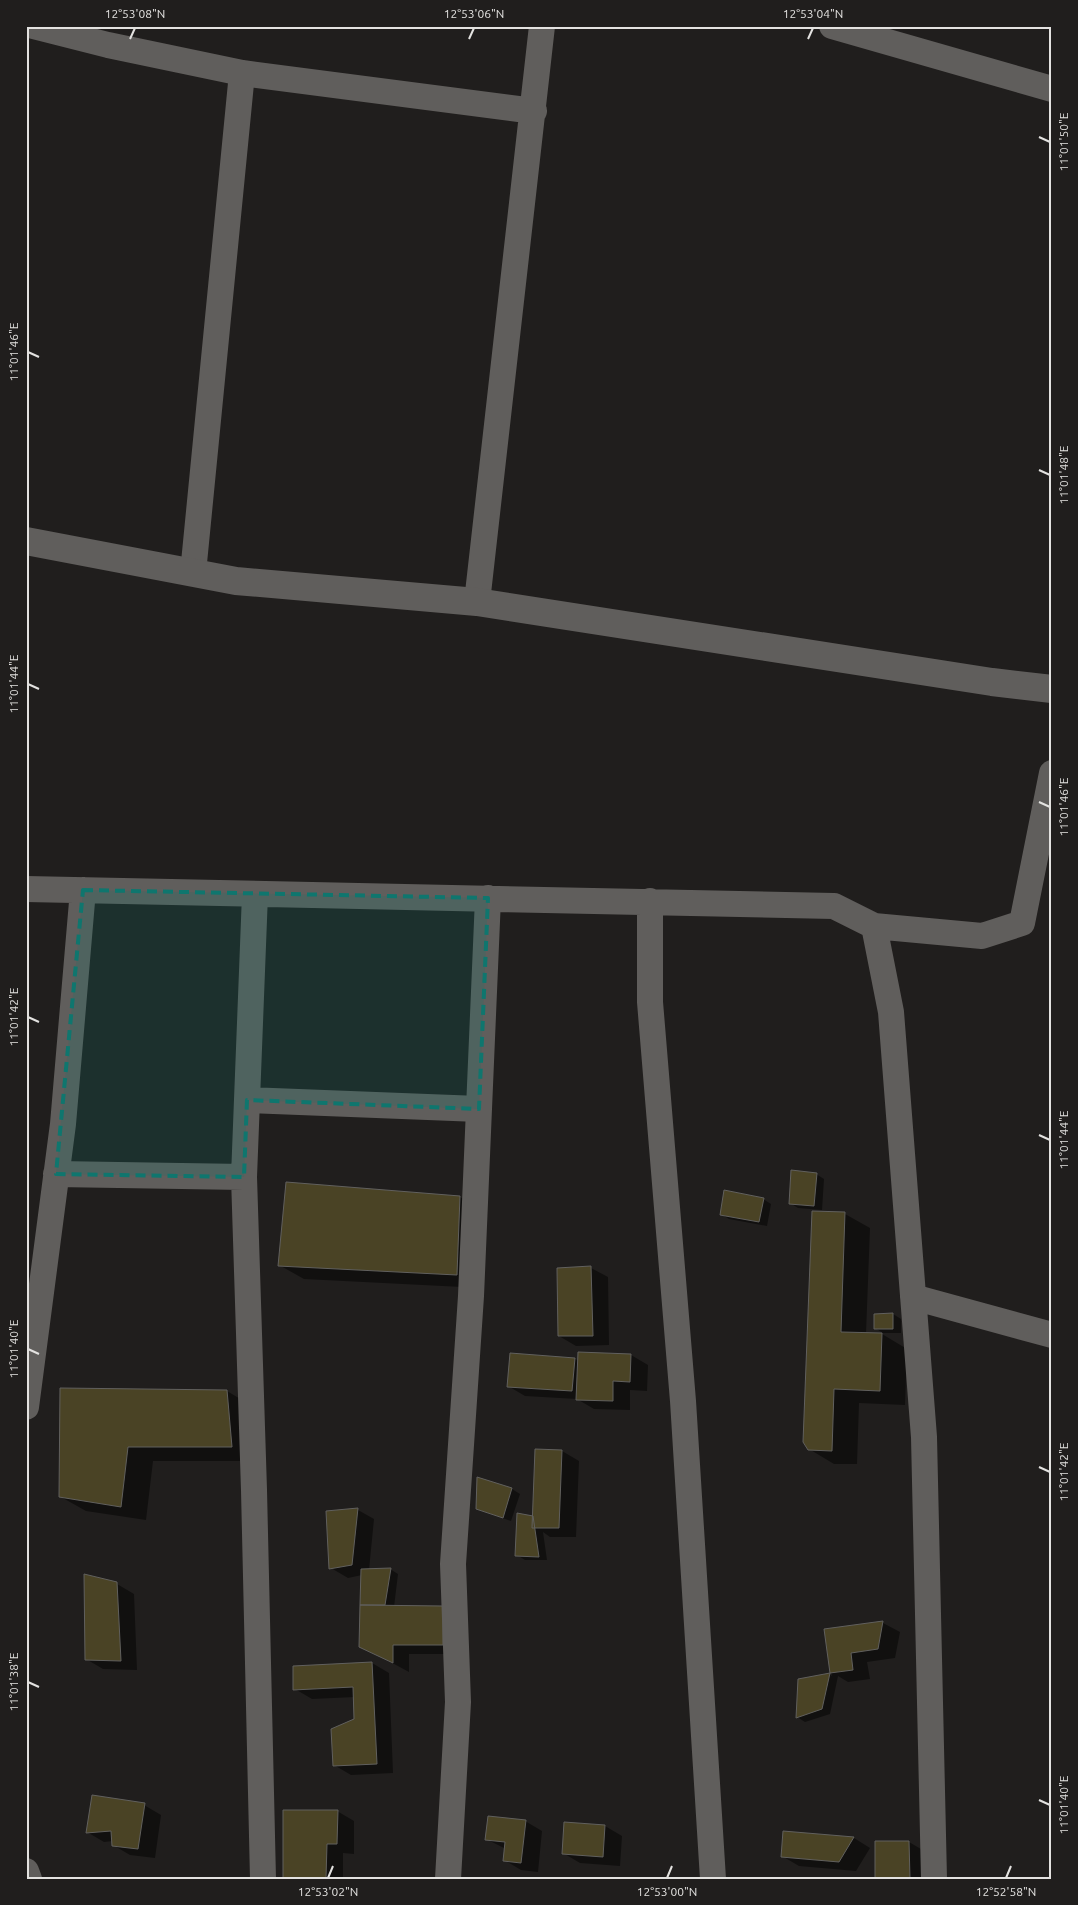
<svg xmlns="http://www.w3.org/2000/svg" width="1078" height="1905" font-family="Ubuntu,sans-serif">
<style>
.shadow{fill:#0007}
.building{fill:#4a4325;stroke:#61605e}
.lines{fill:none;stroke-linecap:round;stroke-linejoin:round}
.minor{stroke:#605e5c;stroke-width:26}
.tertiary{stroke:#605e5c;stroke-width:28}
.marked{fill:#0f766e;fill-opacity:0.2;stroke:#0f766e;stroke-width:4;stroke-dasharray:10 6;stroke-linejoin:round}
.ticks{fill:none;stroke:#e3e2e0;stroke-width:2}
.neatline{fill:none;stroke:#e3e2e0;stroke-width:2}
.ticks-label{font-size:12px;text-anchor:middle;fill:#e3e2e0}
</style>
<rect width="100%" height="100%" fill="#201e1d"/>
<path class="shadow" d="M816,1174L824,1179L822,1210L798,1208L790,1203Z
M460,1197L485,1212L482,1288L304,1279L279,1265Z
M763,1199L771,1204L767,1226L729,1219L721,1214Z
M845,1214L870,1228L866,1334H882L907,1349L905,1405L859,1403L857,1464H834L809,1449Z
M591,1268L608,1277L609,1345L576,1346L559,1336Z
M893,1314L901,1319V1333H883L875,1328Z
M579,1354L631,1355L648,1365L647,1391L630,1390V1410L594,1409L577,1399L525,1396L508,1386L575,1359L579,1361Z
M62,1390L227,1391L252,1406L256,1461H153L146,1520L86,1511L61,1497Z
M562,1451L579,1461L576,1537H550L543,1532L547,1560H525L517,1555Z
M512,1489L520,1494L511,1521L478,1509Z
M358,1510L374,1519L369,1570L390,1569L398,1574L394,1607L459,1654H409V1672L361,1646L362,1575L348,1578L331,1568Z
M117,1584L134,1594L137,1670L103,1669L86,1659Z
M883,1623L900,1632L895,1658L867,1662L870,1679L848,1682L838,1676L830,1714L805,1722L797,1717L829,1674L832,1676L825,1630Z
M372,1663L389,1673L393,1773L351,1775L334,1765L356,1720L355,1697L312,1699L295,1689L294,1667Z
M144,1805L161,1815L155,1858L130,1855L113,1845V1841L104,1842L87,1832Z
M337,1811L354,1821V1854L343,1853V1879H284Z
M525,1821L542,1831L538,1872L521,1870L504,1860L506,1849L486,1839Z
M605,1826L622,1836L620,1866L580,1863L563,1853Z
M784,1832L854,1838L870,1848L856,1871L799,1866L782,1856Z
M909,1842L926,1852V1879H876Z"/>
<path class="building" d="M791,1170L817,1173L814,1206L789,1204Z
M286,1182L460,1196L457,1275L278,1266Z
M724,1190L764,1198L759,1222L720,1215Z
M812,1211L845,1212L841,1332L882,1333L880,1391L834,1389L832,1451L808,1450L803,1442Z
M591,1266L593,1336H558L557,1268Z
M893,1313V1329H874V1314Z
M578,1352L631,1354L630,1382L613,1381V1401L576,1400Z
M510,1353L575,1358L572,1391L507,1387Z
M60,1388L227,1390L232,1447H128L121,1507L59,1497Z
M535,1449L562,1450L559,1528H532Z
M477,1477L512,1488L503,1518L476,1509Z
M358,1508L352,1565L329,1569L326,1511Z
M517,1513L533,1516L539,1557L515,1556Z
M391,1568L385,1605H360L361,1569Z
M84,1574L117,1582L121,1661L85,1660Z
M360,1605L443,1606V1645H393V1663L359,1647Z
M883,1621L878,1649L851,1653L853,1670L830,1673L824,1629Z
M372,1662L377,1764L333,1766L331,1729L354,1719L353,1687L293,1690V1666Z
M830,1673L822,1709L796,1718L798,1679Z
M92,1795L145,1803L138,1849L112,1846L111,1831L86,1833Z
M283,1810H338L337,1844H327L326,1878L283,1879Z
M488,1816L526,1820L521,1863L503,1861L505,1842L485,1840Z
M564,1822L605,1825L603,1857L562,1854Z
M783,1831L854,1837L839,1862L781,1857Z
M875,1841H909L910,1879H875Z"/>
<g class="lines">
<path class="minor" d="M33,26L108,45L242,73L534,111
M832,26L1052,89
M193,573L242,73
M477,602L542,26
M26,889L834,906L874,926L982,936L1022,923L1052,773
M255,894L244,1177L254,1490L263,1879
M650,901V1002L683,1401L713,1879
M874,926L891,1012L924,1437L934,1879
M247,1100L479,1109
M56,1174L244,1177
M913,1297L1052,1335
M26,1407L63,1124L83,890
M26,1871L29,1879
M448,1879L458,1702L453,1564L471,1296L488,898"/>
<path class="tertiary" d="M26,541L236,581L477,602L992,682L1052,689"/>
</g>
<path class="marked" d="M83,890L488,898L479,1109L247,1100L244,1177L56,1174Z"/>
<path class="ticks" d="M130,39L135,28M469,39L474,28M808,39L813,28M1039,137L1050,142M28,352L39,357M1039,470L1050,475M28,684L39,689M1039,802L1050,807M28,1017L39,1022M1039,1135L1050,1140M28,1349L39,1354M1039,1467L1050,1472M28,1682L39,1687M1039,1800L1050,1805M328,1878L333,1866M667,1878L672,1866M1006,1878L1011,1866"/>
<rect width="1078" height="1905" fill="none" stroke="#201e1d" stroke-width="55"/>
<rect x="28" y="28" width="1022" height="1850" class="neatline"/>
<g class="ticks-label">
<text x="135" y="18">12°53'08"N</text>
<text x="474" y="18">12°53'06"N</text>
<text x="813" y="18">12°53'04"N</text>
<text transform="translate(1064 142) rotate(-90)" y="4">11°01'50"E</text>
<text transform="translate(14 352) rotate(-90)" y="4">11°01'46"E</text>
<text transform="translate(1064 475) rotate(-90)" y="4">11°01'48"E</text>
<text transform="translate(14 684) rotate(-90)" y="4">11°01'44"E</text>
<text transform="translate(1064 807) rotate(-90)" y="4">11°01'46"E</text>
<text transform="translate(14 1017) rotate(-90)" y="4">11°01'42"E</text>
<text transform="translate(1064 1140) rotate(-90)" y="4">11°01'44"E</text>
<text transform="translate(14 1349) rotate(-90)" y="4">11°01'40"E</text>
<text transform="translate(1064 1472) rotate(-90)" y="4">11°01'42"E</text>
<text transform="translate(14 1682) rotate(-90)" y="4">11°01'38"E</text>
<text transform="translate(1064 1805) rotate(-90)" y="4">11°01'40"E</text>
<text x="328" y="1896">12°53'02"N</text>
<text x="667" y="1896">12°53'00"N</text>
<text x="1006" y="1896">12°52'58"N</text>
</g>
</svg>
